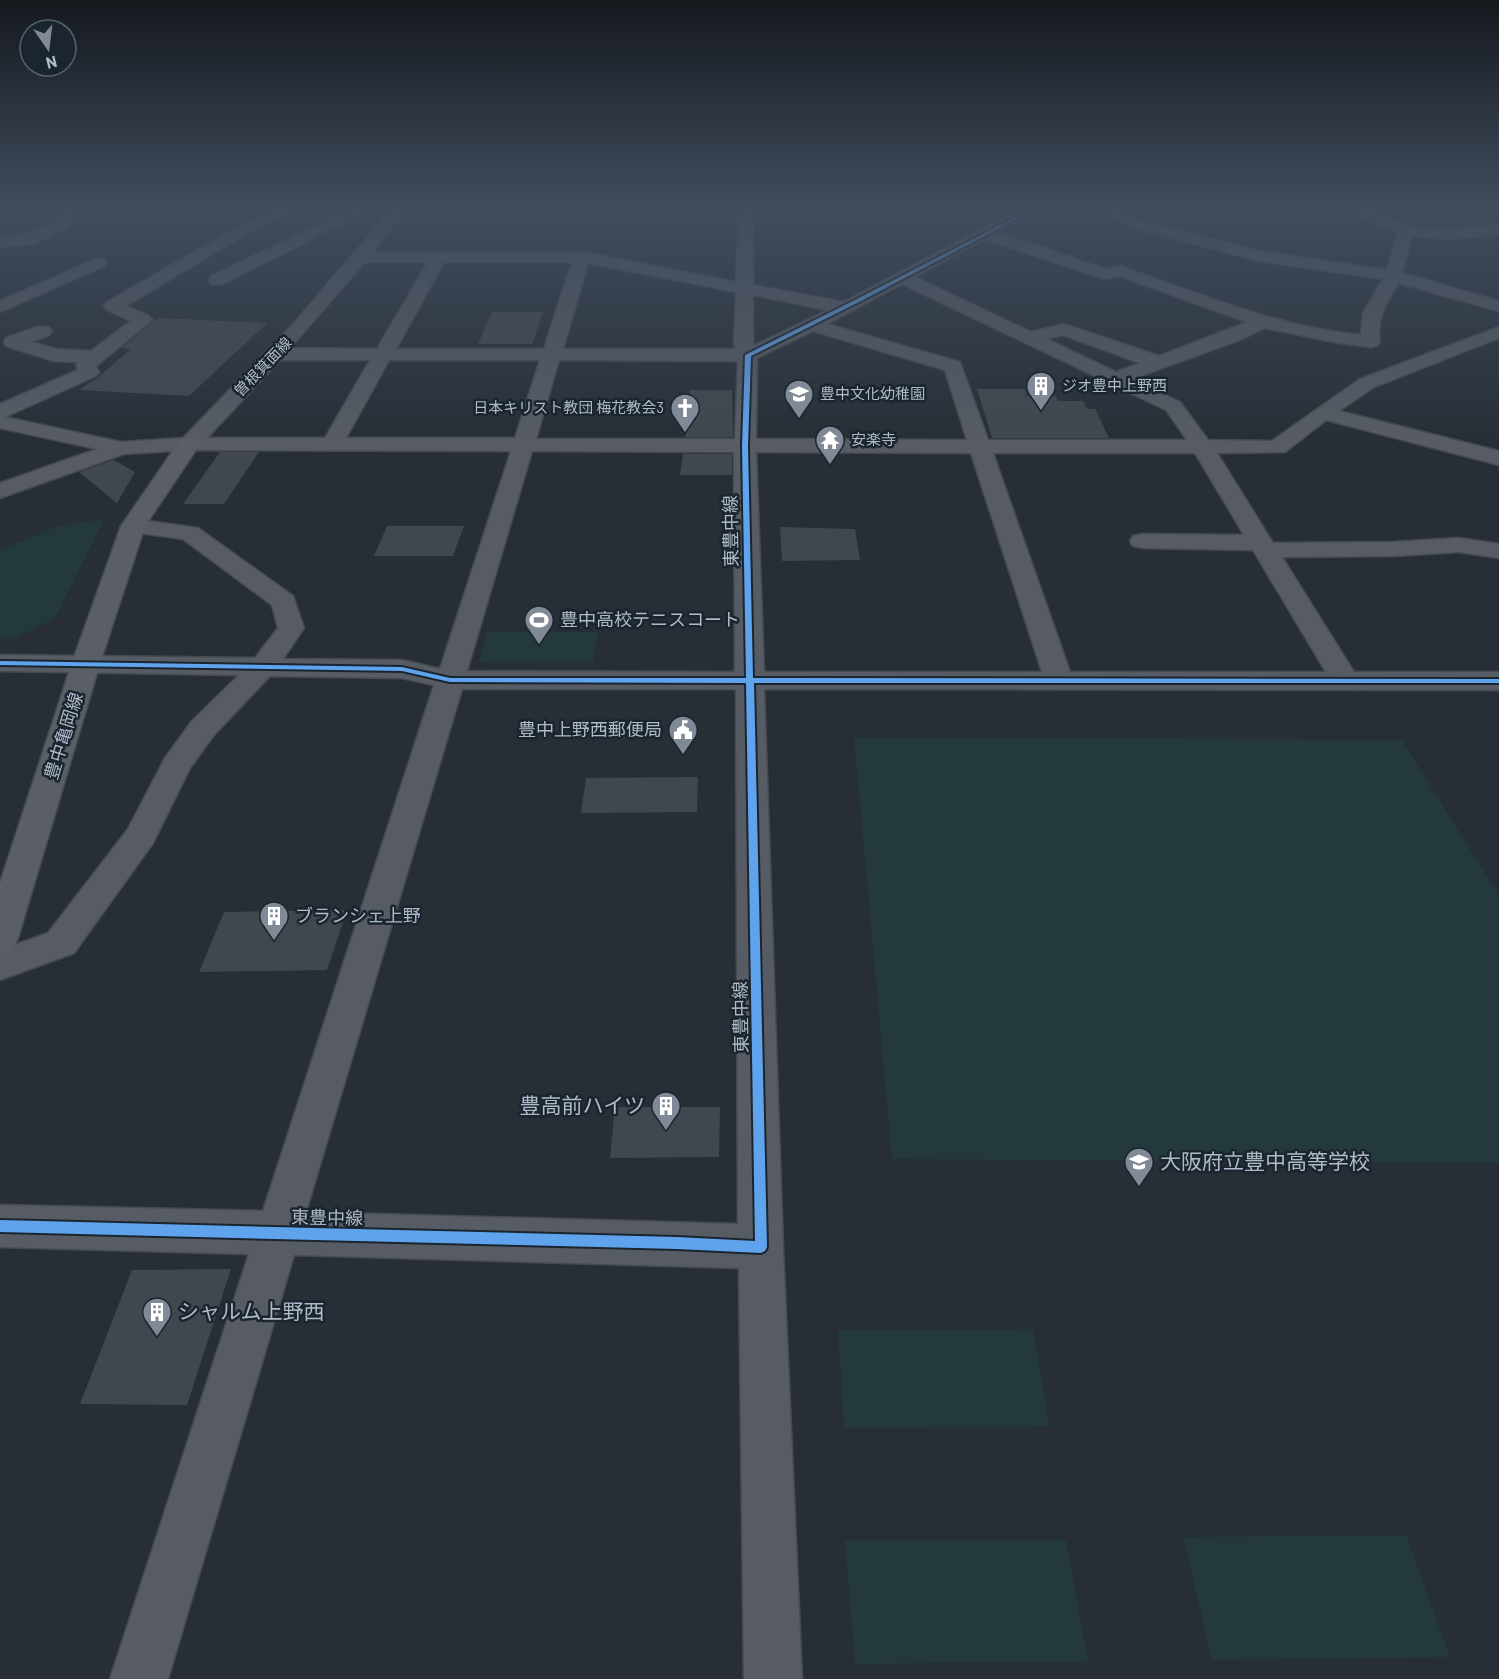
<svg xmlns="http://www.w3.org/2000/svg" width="1499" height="1679" font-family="Barlow,'Noto Sans JP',sans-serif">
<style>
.green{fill:#24393c}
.building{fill:#41474e}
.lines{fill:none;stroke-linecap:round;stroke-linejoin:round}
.minor-casing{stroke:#454a51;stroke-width:3}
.major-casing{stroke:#444a53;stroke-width:3}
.minor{fill:#575c64;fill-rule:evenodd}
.major{fill:#5a5f66;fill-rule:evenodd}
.cycleway-casing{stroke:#1a2530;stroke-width:4}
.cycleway{fill:#60a3ed;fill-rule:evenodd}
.labels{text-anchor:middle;stroke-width:5;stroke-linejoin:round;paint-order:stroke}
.far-street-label{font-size:15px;fill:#b0bac8;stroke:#1a2530}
.far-poi-label{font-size:15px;fill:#b0bac8;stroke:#1a2530;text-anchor:start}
.street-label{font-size:18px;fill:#b0bac8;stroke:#1a2530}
.poi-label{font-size:18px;fill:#b0bac8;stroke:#1a2530;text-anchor:start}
.near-poi-label{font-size:21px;fill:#b0bac8;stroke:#1a2530;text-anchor:start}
</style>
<rect width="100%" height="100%" fill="#272e36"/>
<path class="green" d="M104,519L55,618L17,637H0V550L58,526Z
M487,632H598L593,661H479Z
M854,737L1402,740L1499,896V1163L892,1159Z
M1033,1329L1050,1427L844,1428L838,1330Z
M1406,1535L1450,1657L1212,1660L1183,1537Z
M845,1540H1066L1088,1661L855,1664Z"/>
<path class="building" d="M492,312H543L532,344H478Z
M158,318L267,323L189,396L79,390L97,378L131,349L121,348Z
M977,389H1025L1027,396H1056L1058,401H1083L1087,409H1095L1109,438H992Z
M690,390H732L733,437H685Z
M220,452H259L224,504H183Z
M683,454H732V475H680Z
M114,460L135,472L117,503L79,472Z
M387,526H464L453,556H374Z
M780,527L855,529L860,560L782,561Z
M698,777L697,812L581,813L586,778Z
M347,910L327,970L199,972L224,912Z
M615,1107H720L719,1157L610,1158Z
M231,1269L187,1405L80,1404L132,1270Z"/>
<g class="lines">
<g class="minor-casing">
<path id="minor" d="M0,205H46L39,209L0,213Z
M67,205H81L64,229L34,244L0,247V237C32,236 48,231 67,205Z
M286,205H305L303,208L249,232L126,306L149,316L152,320L96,366L99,372L96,376L5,417L121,442L183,438L293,324L395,205H409L373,252H582L736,282L739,205H753V285L844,302L979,230L1031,205H1049L1047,208L997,232L1105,269L1120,266L1126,268C1203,295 1279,327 1361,335L1363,313L1383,279L1259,261L1130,227L1110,215L1080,208L1078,205H1103L1120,209L1140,221L1259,251L1387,270L1398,233L1344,208L1342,205H1361L1409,227L1446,229L1499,225V235L1446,239L1412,236L1402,273L1499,301V311L1398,283C1387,304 1376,316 1380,341L1378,345L1371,347L1339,343L1265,328L1237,341L1132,379L1180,402L1208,440L1272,441L1360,379L1499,327V338L1374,387L1339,411L1499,451V465L1326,420L1285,452L1217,453L1273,543L1393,542L1459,538L1499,544V558L1459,552L1393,556L1282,557L1354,672H1499V690L764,689L783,1247L802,1679H744L739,1268L294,1255L168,1679H110L249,1254L0,1247V1205L263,1211L434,685L402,678L270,676L214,735L190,768L153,843L74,953L0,980V950L48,933L128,829L165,758L192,721L239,675L0,671V655L255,658L278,628L272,605L183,539L125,531L121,526L125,521L133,519L198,528L293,596L304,628L283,659L402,660L440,669L511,451L189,450L124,454L0,498V483L97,449L0,428V404L78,370L76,365L79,362L54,361L6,346L4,342L6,338L37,327H49L52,331L49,335L31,342L56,349L91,351L131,321L107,310L104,306L107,302L239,226ZM985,239L1098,277L1104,279L1119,276L1247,322L1159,356L1064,324L1031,332L915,277ZM365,262H428L377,349L290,348ZM444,262H572L544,349H396ZM588,263L736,292L734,345L736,349H563ZM902,284L1166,410L1187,440H988L960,362L827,324ZM753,295L828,310L753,346ZM813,331L945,370L967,440L756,439L757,358ZM1063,335L1140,363L1116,372L1047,339ZM280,360H370L325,438H207ZM389,360H540L515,438H346ZM559,360L738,361L735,439H536ZM532,451L734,452L735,672L467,671ZM756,452L971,453L1042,672H764ZM993,453H1195L1244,535L1142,534L1133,536L1130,541L1133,546L1142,548L1253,550L1326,672H1070ZM462,689H736L738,1224L306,1212Z
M361,205H379L223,284H211L209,280L211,276Z
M99,258L105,260L107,263L105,266L0,312V301Z"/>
</g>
<g class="major-casing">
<path id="major" d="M189,438L197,439L200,444L145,526L100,663L18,938L13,948L0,952V883L72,663L121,526L181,439Z"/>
</g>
<use href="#minor" class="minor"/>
<use href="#major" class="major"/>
<g class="cycleway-casing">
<path id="cycleway" d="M1039,205H1044L861,301L751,356L748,446L753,678L1499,679V683H754L767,1247L765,1251L761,1253L677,1249L0,1232V1220L677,1237L755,1241L746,683L450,682L402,671L0,665V661L402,667L450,678H746L742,446L745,355L857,299Z"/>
</g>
<use href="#cycleway" class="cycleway"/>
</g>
<linearGradient id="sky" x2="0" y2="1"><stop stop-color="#15191e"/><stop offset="0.47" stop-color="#414c5d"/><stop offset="1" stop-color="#414c5d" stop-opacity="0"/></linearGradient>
<rect width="1499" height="440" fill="url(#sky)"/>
<defs>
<g id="building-pin" transform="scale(1.5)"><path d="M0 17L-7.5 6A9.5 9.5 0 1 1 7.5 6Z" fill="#808995" stroke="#1a2530"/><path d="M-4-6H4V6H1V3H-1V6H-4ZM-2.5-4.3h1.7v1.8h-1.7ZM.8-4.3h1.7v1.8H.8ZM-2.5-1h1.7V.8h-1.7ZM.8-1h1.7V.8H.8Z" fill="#fff"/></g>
<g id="school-pin" transform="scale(1.5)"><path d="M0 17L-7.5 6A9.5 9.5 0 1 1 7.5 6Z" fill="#808995" stroke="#1a2530"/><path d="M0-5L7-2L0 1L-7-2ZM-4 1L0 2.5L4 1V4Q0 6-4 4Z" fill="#fff"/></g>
<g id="church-pin" transform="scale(1.5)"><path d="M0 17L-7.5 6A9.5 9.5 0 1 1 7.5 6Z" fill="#808995" stroke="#1a2530"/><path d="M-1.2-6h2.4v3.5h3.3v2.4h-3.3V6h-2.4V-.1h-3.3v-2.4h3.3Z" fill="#fff"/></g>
<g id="temple-pin" transform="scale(1.5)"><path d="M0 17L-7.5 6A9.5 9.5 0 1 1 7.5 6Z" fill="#808995" stroke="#1a2530"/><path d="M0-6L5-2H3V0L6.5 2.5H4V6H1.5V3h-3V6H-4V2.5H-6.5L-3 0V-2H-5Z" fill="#fff"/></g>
<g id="stadium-pin" transform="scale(1.5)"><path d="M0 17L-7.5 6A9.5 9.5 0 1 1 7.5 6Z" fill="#808995" stroke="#1a2530"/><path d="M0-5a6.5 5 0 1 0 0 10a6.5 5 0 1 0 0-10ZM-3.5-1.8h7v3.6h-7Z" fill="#fff"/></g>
<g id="civic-pin" transform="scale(1.5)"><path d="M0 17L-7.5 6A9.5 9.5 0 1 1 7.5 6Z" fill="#808995" stroke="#1a2530"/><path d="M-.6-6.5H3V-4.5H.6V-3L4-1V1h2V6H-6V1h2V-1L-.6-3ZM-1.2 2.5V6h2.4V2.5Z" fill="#fff"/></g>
</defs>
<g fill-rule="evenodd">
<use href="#building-pin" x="1041" y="386"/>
<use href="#school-pin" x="799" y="394"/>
<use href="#church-pin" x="685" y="408"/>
<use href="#temple-pin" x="830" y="440"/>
<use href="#stadium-pin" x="539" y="620"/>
<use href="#civic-pin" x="683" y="730"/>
<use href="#building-pin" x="274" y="916"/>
<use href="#building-pin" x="666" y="1106"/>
<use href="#school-pin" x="1139" y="1162"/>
<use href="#building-pin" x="157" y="1312"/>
</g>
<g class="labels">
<g class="far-street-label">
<text transform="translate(263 367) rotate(-46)" y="5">曽根箕面線</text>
</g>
<g class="far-poi-label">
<text x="1062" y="391">ジオ豊中上野西</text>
<text x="820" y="399">豊中文化幼稚園</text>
<text x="664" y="413" text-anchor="end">日本キリスト教団 梅花教会3</text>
<text x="851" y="445">安楽寺</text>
</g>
<g class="street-label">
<text transform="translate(731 531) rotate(-91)" y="6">東豊中線</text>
<text transform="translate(64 736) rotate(-73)" y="6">豊中亀岡線</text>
<text transform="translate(741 1017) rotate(-91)" y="6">東豊中線</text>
<text transform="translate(327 1218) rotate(1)" y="6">東豊中線</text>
</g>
<g class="poi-label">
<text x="560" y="626">豊中高校テニスコート</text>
<text x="662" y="736" text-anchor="end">豊中上野西郵便局</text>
<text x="295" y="922">ブランシェ上野</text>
</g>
<g class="near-poi-label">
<text x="645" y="1113" text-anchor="end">豊高前ハイツ</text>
<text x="1160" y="1169">大阪府立豊中高等学校</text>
<text x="178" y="1319">シャルム上野西</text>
</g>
</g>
<g transform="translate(48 48) rotate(166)"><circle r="28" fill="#1a2530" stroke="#56616d" stroke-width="1.5"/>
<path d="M0-4.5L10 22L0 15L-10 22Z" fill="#808995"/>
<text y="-9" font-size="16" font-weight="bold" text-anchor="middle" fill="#b0bac8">N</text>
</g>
</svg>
